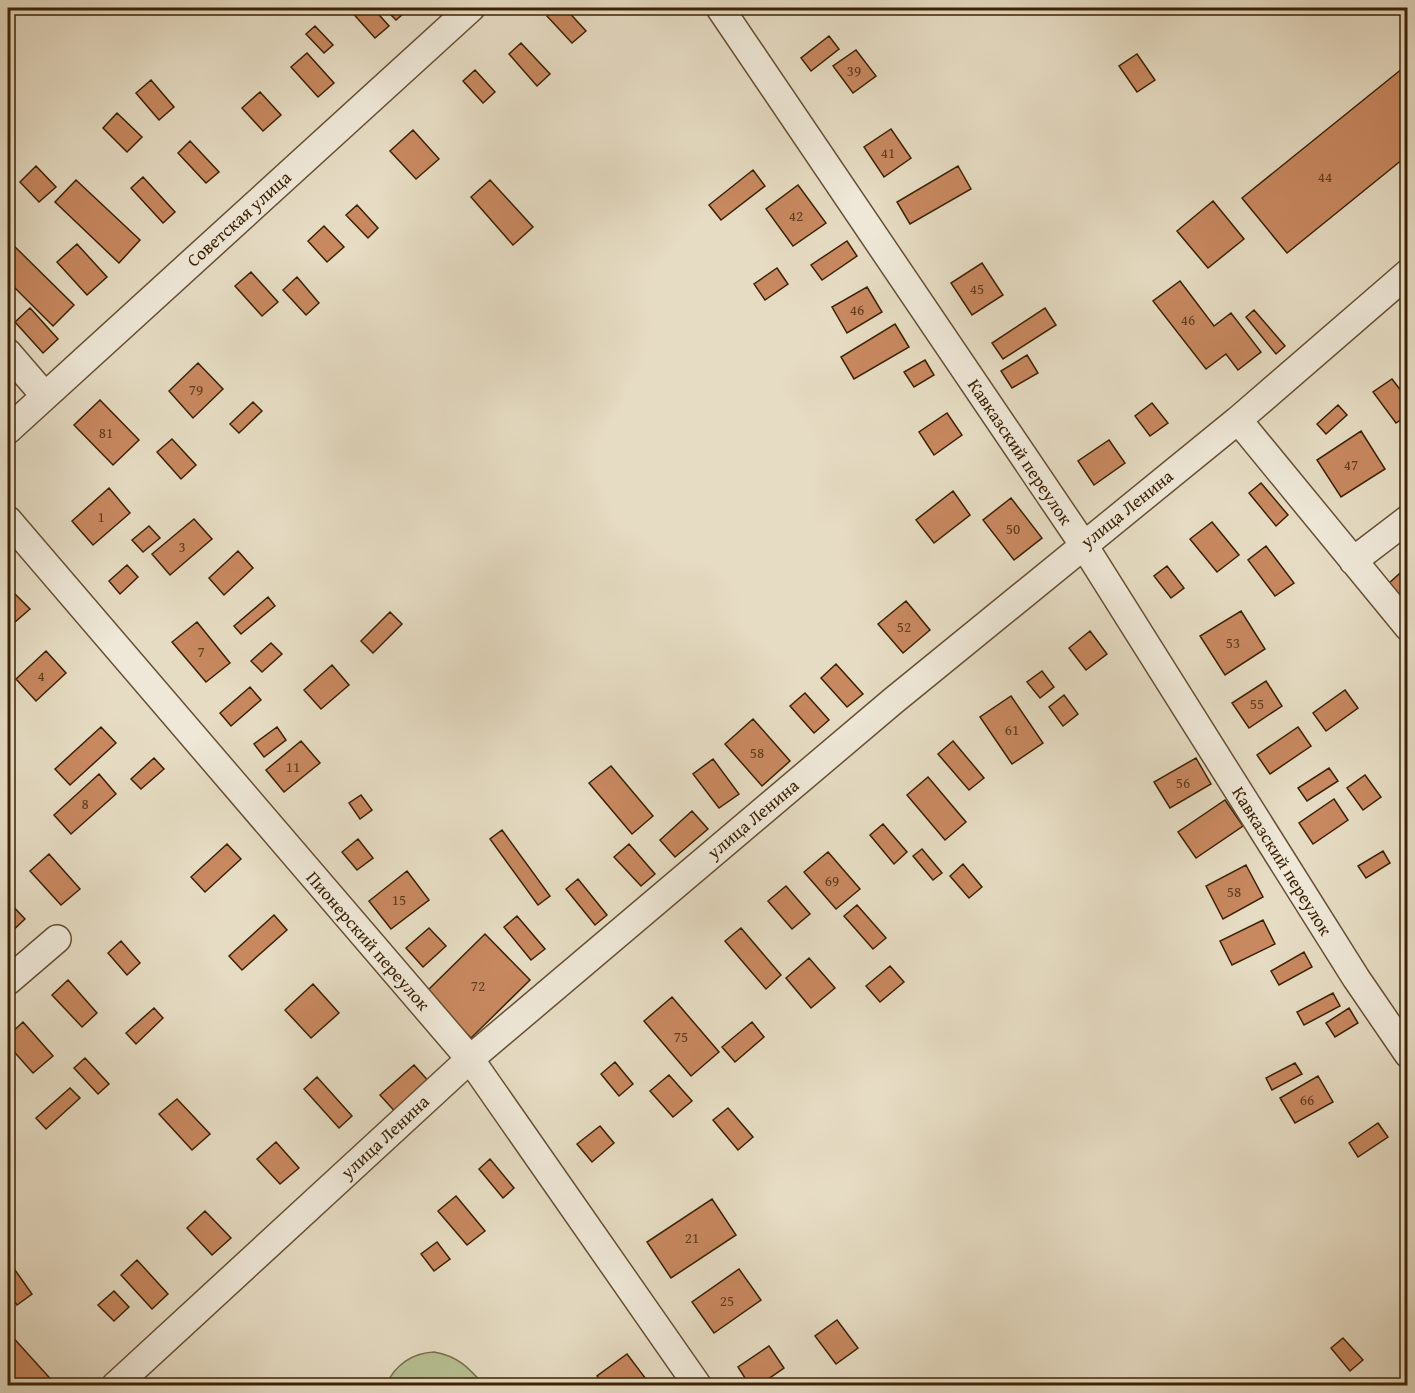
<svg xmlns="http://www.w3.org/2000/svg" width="1415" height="1393" font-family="'Gentium Book Plus',serif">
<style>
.green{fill:#b7c093;stroke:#7a714c;stroke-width:1.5}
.building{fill:#c88860;stroke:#3c2204;stroke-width:1.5}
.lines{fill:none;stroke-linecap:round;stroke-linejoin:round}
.minor-casing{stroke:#665034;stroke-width:30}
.minor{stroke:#efe8d8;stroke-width:27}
.labels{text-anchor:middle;stroke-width:4.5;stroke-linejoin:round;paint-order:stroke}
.number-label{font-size:15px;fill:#5f3c1b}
.street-label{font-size:18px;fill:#3c2204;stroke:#efe8d8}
</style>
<rect width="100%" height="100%" fill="#e6dcc3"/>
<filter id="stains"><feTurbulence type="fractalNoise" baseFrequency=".00333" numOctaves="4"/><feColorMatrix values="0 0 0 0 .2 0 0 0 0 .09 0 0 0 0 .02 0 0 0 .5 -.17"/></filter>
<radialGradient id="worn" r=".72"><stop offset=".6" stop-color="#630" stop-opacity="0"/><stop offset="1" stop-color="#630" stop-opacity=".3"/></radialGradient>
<path class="green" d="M434,1352C458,1356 469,1368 484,1385H386C395,1365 412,1353 434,1352Z"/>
<path class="building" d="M351,8H373L389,26L375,38L349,9Z
M384,8H410L396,20Z
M557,8H565L586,31L572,43L547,16Z
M315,26L333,45L324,53L306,34Z
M829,36L839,49L811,71L801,58Z
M521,43L550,74L537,86L509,54Z
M856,50L876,76L853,93L833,66Z
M307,53L334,83L318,97L291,67Z
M1137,54L1155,80L1137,92L1119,66Z
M1408,64V155L1287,253L1242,198Z
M475,70L495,92L483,103L463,81Z
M151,80L174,107L159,120L136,93Z
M260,92L281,115L263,131L242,108Z
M117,113L142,137L127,152L103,128Z
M891,129L911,158L884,177L864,147Z
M413,130L439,159L416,179L390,151Z
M190,141L219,172L206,183L178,153Z
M36,166L56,187L39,202L20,182Z
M958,166L971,189L910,224L897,202Z
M753,170L765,186L721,220L709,205Z
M143,177L175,212L163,223L131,188Z
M76,180L140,240L119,263L55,202Z
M490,180L533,227L513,245L471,197Z
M798,185L826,223L793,246L766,209Z
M1213,201L1244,239L1208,268L1177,231Z
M357,205L378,228L368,238L346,215Z
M324,226L344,247L327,262L308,241Z
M8,240L74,305L53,326L8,281Z
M847,241L857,256L822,280L811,265Z
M77,244L107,277L87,295L57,262Z
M982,263L1003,295L972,315L951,283Z
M777,268L788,284L765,300L754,284Z
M251,272L278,302L262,316L235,286Z
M297,277L319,303L306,315L283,290Z
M1180,281L1214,326L1231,313L1261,352L1238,370L1226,354L1206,369L1153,301Z
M867,287L882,312L847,333L832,307Z
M30,308L58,339L43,353L15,322Z
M1045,308L1056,325L1003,359L992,343Z
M1254,310L1285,346L1276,354L1246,317Z
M895,324L909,347L854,379L841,357Z
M1027,355L1038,373L1012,388L1001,371Z
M925,360L934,375L914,387L904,372Z
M198,363L223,389L193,418L169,391Z
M8,374L16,383L8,390Z
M1392,379L1408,400V415L1396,423L1373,392Z
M100,400L139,440L113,465L74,425Z
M253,402L262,411L239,433L230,424Z
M1152,403L1168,423L1150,436L1135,416Z
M1338,405L1347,415L1326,434L1317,424Z
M947,413L962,435L934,455L919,432Z
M1361,431L1385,469L1341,497L1317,460Z
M172,439L196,465L181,479L157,452Z
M1109,440L1125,463L1094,485L1078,461Z
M1261,483L1288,515L1276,526L1249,493Z
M109,488L130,513L93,545L72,521Z
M953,491L970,515L934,543L916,520Z
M1011,498L1042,538L1014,560L983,520Z
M194,519L212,539L170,575L152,554Z
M1212,522L1239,555L1217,572L1190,539Z
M149,526L160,538L143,552L132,540Z
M1266,546L1294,583L1275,596L1248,560Z
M238,551L253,568L224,595L209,578Z
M127,565L138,577L120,594L109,581Z
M1167,566L1184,588L1171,598L1154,576Z
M1408,566V605L1388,584Z
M13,592L30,609L8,628V597Z
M268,597L275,606L241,634L234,626Z
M906,601L930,630L903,653L878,624Z
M1241,611L1265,649L1225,675L1200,636Z
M390,612L402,624L373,653L361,641Z
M197,622L230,663L206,682L172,642Z
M1090,631L1107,654L1086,670L1069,648Z
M271,643L282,654L262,672L251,661Z
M46,651L66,673L36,701L16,679Z
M836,664L863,694L847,707L821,678Z
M332,665L349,685L321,709L304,690Z
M1042,671L1054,687L1040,698L1027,682Z
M1266,681L1282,706L1249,728L1232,703Z
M250,687L261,700L231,726L220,713Z
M1345,690L1358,708L1326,731L1313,713Z
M805,693L829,720L814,733L790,706Z
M1064,695L1078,714L1063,726L1049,707Z
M1011,696L1043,743L1012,764L980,717Z
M753,719L790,761L762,786L725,744Z
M101,727L116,743L70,785L55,769Z
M277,727L286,740L264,757L254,744Z
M1298,727L1311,746L1270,774L1257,755Z
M301,741L320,763L284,792L266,770Z
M953,741L984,778L969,790L938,754Z
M154,758L164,769L141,789L131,779Z
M1196,758L1211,784L1170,808L1154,782Z
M713,759L739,794L719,808L693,774Z
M611,766L653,816L632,834L589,783Z
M1329,768L1338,781L1307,801L1298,788Z
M99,774L116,794L71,834L54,815Z
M1365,775L1381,797L1363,810L1347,788Z
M928,777L966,822L945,840L907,795Z
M361,795L372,810L360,819L349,803Z
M1334,799L1348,820L1313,844L1299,823Z
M1225,800L1243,826L1196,858L1178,832Z
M692,811L708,829L675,857L660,840Z
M883,824L907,852L894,864L870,835Z
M502,830L550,896L538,905L490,839Z
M358,839L373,858L357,870L342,852Z
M227,844L241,859L205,892L191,877Z
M629,844L655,874L641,886L614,857Z
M922,849L942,873L933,880L913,856Z
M1383,851L1390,863L1366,878L1358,866Z
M828,852L860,889L836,909L804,872Z
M49,854L80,889L61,905L30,871Z
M963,864L982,887L969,898L950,876Z
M1246,865L1263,897L1223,919L1206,886Z
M407,871L429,900L391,929L369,901Z
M578,879L607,915L595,925L566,889Z
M786,886L810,914L792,929L768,901Z
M8,901L25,919L8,935Z
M857,905L886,938L873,949L844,916Z
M274,915L287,930L242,970L229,956Z
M517,916L545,949L531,960L504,927Z
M1263,920L1275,944L1232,965L1220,941Z
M429,928L446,946L423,967L406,948Z
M741,928L781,975L766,989L725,941Z
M485,934L530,980L471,1038L426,992Z
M121,941L140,963L127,975L108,953Z
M1304,952L1312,967L1279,985L1271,971Z
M809,958L835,988L811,1008L786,978Z
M890,966L904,982L880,1002L866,986Z
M68,980L97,1013L82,1027L52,995Z
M313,984L339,1013L311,1038L285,1010Z
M1333,993L1340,1006L1304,1025L1297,1012Z
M672,997L719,1052L691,1076L644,1021Z
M154,1008L163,1018L136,1044L126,1033Z
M1349,1008L1358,1023L1335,1037L1326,1023Z
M23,1022L53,1056L33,1073L8,1045V1036Z
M752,1022L764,1037L735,1062L722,1047Z
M85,1058L109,1084L98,1094L74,1068Z
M615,1062L633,1084L619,1096L601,1074Z
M1295,1063L1302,1074L1272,1090L1266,1078Z
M414,1065L432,1085L399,1116L380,1095Z
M669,1075L692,1101L673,1117L650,1091Z
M1318,1076L1333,1102L1295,1123L1280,1098Z
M317,1077L352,1116L339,1128L304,1089Z
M70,1088L80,1098L46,1129L36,1118Z
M177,1099L210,1134L192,1150L159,1114Z
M728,1108L753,1137L738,1150L713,1120Z
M1378,1123L1388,1137L1358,1157L1349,1143Z
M600,1126L614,1143L592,1162L577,1144Z
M276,1142L299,1168L280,1184L257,1159Z
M490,1159L514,1188L503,1198L479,1169Z
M456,1196L485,1231L467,1245L438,1211Z
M712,1199L736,1235L671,1278L647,1242Z
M205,1211L231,1238L212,1255L187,1228Z
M437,1242L450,1259L434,1271L421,1254Z
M137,1260L168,1294L152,1309L121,1275Z
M10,1263L32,1294L17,1305L8,1292Z
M739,1269L761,1300L714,1333L692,1302Z
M114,1291L129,1307L114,1321L98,1305Z
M837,1320L858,1348L836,1364L815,1336Z
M9,1333L56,1385L55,1386H11L8,1382Z
M1343,1338L1363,1360L1350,1371L1331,1348Z
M769,1346L784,1368L758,1386H750L738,1367Z
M627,1354L646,1379L637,1386H604L597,1376Z"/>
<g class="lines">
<g class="minor-casing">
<path id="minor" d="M720,8L1083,544L1356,978L1408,1054
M8,353L45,396
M1238,420L1408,627
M8,430L471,8
M8,520L470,1059L698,1386
M1353,561L1408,519
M8,981L57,939
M115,1386L470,1059L893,701L1238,420L1408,273"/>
</g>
<use href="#minor" class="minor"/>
</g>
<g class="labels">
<g class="number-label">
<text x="854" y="76">39</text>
<text x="888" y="158">41</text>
<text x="1325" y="182">44</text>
<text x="796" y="221">42</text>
<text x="977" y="294">45</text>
<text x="857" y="315">46</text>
<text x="1188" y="325">46</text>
<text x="196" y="395">79</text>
<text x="106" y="438">81</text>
<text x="1351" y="470">47</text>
<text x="101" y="522">1</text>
<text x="1013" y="534">50</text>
<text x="182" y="552">3</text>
<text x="904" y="632">52</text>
<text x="1233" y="648">53</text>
<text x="201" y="657">7</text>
<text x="41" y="681">4</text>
<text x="1257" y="709">55</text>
<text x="1012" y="735">61</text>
<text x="757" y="758">58</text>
<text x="293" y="772">11</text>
<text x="1183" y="788">56</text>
<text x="85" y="809">8</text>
<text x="832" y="886">69</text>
<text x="1234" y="897">58</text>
<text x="399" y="905">15</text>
<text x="478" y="991">72</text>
<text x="681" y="1042">75</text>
<text x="1307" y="1105">66</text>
<text x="692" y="1243">21</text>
<text x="727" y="1306">25</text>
</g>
<g class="street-label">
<text transform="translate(239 219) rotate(-42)" y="6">Советская улица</text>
<text transform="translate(1020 452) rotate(56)" y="6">Кавказский переулок</text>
<text transform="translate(1127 509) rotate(-39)" y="6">улица Ленина</text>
<text transform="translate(753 819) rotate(-40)" y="6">улица Ленина</text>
<text transform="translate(1282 861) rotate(58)" y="6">Кавказский переулок</text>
<text transform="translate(368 941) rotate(49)" y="6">Пионерский переулок</text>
<text transform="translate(385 1137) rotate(-43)" y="6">улица Ленина</text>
</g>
</g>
<rect width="1415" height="1393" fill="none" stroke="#e6dcc3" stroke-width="30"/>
<rect x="9" y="9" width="1397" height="1375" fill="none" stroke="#3c2204" stroke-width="3"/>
<rect x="15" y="15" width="1385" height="1363" fill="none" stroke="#3c2204" stroke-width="1.5"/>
<rect width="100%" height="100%" filter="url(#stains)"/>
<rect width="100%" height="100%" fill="url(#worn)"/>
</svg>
